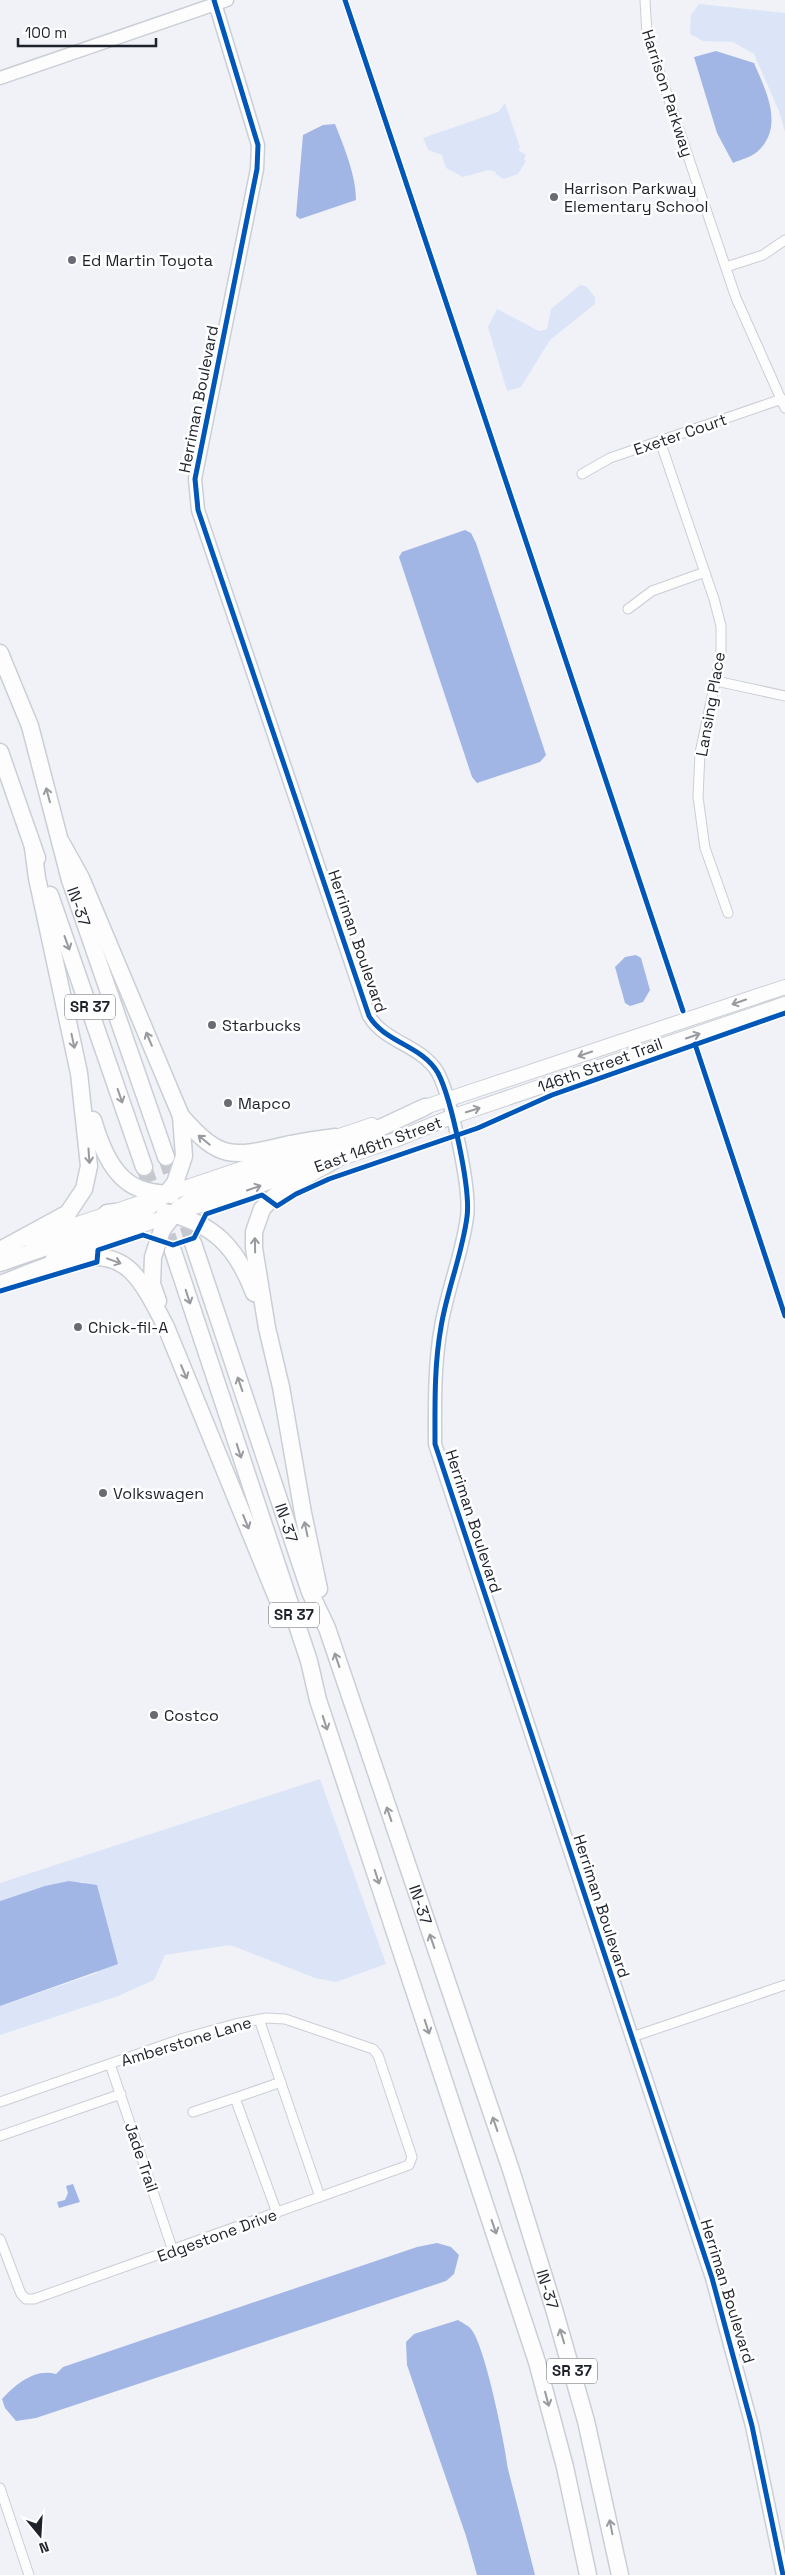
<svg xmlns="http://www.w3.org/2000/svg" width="785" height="2575" font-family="'Space Grotesk',sans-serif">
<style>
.green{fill:#dce5f7}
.water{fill:#a2b6e5}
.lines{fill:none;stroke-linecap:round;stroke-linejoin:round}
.highway-tunnel{stroke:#c6c8cf;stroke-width:16;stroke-dasharray:16 8;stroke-linecap:butt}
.street-casing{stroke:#caced5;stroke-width:11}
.secondary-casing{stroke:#caced5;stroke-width:15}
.primary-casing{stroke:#caced5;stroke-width:16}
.highway-casing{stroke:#caced5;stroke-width:19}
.street{stroke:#fdfdfe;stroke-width:9}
.secondary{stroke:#fdfdfe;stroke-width:12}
.primary{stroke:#fdfdfe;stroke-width:14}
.highway{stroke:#fdfdfe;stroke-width:16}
.cycleway-casing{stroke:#fff;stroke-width:8}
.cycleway{stroke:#0057b8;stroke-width:5}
.oneway{stroke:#999a9f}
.poi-dot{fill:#686b73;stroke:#fff;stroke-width:2}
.labels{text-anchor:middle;stroke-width:5;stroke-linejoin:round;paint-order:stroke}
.shield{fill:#fff;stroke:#62646b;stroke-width:1}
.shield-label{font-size:15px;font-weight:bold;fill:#1e222b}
.street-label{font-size:16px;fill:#1e222b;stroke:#fff}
.poi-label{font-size:16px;fill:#1e222b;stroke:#fff;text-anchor:start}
</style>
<rect width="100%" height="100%" fill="#f0f2f8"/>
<path class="green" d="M699,4L785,13V132L779,111L754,54L733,42L703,41L690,34L691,15Z
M505,103L520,147L518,150L526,155L524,160L526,161L518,174L504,179L495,174L496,172L489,170L463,177L446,168L442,155L428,150L423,138L498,112Z
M580,285L586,286L595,297V304L550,340L521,387L507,391L488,327L497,309L539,331L547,329L551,309Z
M320,1779L386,1964L336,1982L315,1978L230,1945L165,1955L154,1980L118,1996L0,2035V2006L97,1973L84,1882C54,1881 28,1892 0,1901V1883Z"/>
<path class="water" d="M716,51L754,63C766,91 785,127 757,152C751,157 740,160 733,163L717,133L694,57Z
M335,124C344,147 356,175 356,200L300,219L296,216L303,135L323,125Z
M465,530L471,533L476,543L546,755L540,762L477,783L472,777L399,557L402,552Z
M636,955L641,958L650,990L643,1002L630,1006L625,1003L615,967L625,957Z
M69,1881L97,1885L118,1964L0,2006V1901L45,1886Z
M73,2184L80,2202L59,2208L57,2202L65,2200L68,2193L66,2186Z
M437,2243L451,2247L459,2255L454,2274L446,2281L36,2418L16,2421L5,2408L2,2399C16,2384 35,2368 56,2374L63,2367L417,2247Z
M458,2320C462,2323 468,2325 471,2329C485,2345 505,2445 508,2469L535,2575H477L466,2536L407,2365L406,2342L414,2334Z"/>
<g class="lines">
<path class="highway-tunnel" d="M166,1157L193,1243
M144,1167L173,1251"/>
<g class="street-casing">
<path id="street" d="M645,0L647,35L736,298L785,408
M726,267L763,255L785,240
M660,441L714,599L721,626V655L700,753L698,797L705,848L728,913
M582,474L610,458L782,399
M628,609L652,591L705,572
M716,681L785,696
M259,2019L320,2197
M632,2037L785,1985
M110,2064L173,2251
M0,2102L184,2038L235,2024L266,2018L285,2019L373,2049L378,2055L412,2157L409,2165L34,2299H26L21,2294L0,2239
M193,2112L235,2098
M0,2136L121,2094
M277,2213L235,2098L281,2082
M0,2488L29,2575"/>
</g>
<g class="secondary-casing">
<path id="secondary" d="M214,0L258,145L257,169L195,479L198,510L369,1016C385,1043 422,1045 438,1073C451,1098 471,1189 467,1217C462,1255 447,1290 441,1327C434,1366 435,1405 435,1444L712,2278L752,2426L783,2575
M0,78L227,0"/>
</g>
<g class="primary-casing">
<path id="primary" d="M416,1110L785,987
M30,1240L372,1125
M53,1258L173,1214L395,1140L451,1117L785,1004"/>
</g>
<g class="highway-casing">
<g id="highway">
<path id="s1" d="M0,653L30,726L70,880L166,1157"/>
<path d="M0,752L37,858"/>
<path d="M50,895L144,1167"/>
<path d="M181,1116C220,1160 231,1158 286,1145C302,1141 319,1139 335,1137"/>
<path d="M93,1120C101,1147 114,1182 144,1190C153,1193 163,1193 171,1195"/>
<path d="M165,1212C214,1224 236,1246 254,1293"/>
<path d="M107,1213L133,1210"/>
<path id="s2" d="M193,1243L310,1592L327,1628L511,2170L554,2309L586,2421L620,2575"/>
<path d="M0,1250L68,1213L84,1189L89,1166L79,1073L37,878L33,848"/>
<path d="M173,1251L309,1661L318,1700L537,2362L565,2467L588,2575"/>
<path d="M0,1263L137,1216L166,1194L175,1183L184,1156L181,1116L81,878L61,842"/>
<path d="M0,1284C37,1271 97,1238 131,1271C146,1286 156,1308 166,1327L281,1608"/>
<path d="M158,1301L152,1284L153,1257L162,1230L178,1209L205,1192L341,1146L425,1107"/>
<path d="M319,1589L303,1513L281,1387L267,1328L254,1248V1232L262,1209L270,1200L288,1186L335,1160"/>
</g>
</g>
<use href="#street" class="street"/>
<use href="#secondary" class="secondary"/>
<use href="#primary" class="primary"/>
<use href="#highway" class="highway"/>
<g class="cycleway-casing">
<path id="cycleway" d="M214,0L258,145L257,169L195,479L198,510L369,1016C385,1043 422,1045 438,1073C451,1098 471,1189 467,1217C462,1255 447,1290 441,1327C434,1366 435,1405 435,1444L712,2278L752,2426L783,2575
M345,0L683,1011
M695,1044L785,1316
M0,1291L97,1262L98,1250L143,1235L173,1245L194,1238L206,1214L262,1195L277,1206L296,1194L329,1179L478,1128L552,1095L785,1013"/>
</g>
<use href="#cycleway" class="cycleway"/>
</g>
<defs><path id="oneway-shaft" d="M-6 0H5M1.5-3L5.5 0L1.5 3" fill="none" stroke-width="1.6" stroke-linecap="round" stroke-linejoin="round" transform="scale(1.25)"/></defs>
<g class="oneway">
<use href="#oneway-shaft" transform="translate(48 795) rotate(-105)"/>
<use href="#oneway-shaft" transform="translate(67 943) rotate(70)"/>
<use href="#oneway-shaft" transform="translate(739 1002) rotate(161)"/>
<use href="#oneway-shaft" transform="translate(693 1036) rotate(-19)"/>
<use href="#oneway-shaft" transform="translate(149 1039) rotate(-113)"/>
<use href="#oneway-shaft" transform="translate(73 1041) rotate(78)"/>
<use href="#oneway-shaft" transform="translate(585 1054) rotate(161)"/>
<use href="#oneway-shaft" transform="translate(120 1096) rotate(71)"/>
<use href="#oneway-shaft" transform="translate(473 1110) rotate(-17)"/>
<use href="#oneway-shaft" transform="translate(204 1140) rotate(-141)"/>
<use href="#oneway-shaft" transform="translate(89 1156) rotate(86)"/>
<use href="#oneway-shaft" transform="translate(254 1188) rotate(-19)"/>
<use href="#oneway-shaft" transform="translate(255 1245) rotate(-91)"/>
<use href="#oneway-shaft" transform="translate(114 1261) rotate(20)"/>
<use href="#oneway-shaft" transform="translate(188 1297) rotate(72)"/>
<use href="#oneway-shaft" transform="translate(184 1372) rotate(67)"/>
<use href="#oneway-shaft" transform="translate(240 1384) rotate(-109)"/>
<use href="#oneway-shaft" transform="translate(239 1451) rotate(72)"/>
<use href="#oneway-shaft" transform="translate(246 1522) rotate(68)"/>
<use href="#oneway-shaft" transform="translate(306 1529) rotate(-102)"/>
<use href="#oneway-shaft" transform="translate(337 1660) rotate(-109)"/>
<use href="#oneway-shaft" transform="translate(325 1723) rotate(72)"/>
<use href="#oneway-shaft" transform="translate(389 1814) rotate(-109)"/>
<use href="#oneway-shaft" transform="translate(377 1877) rotate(72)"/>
<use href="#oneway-shaft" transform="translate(432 1941) rotate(-109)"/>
<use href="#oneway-shaft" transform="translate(427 2027) rotate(72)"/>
<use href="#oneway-shaft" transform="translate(495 2124) rotate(-109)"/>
<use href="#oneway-shaft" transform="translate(494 2227) rotate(71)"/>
<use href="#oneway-shaft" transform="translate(562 2336) rotate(-107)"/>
<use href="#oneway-shaft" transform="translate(547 2399) rotate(75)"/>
<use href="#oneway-shaft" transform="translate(611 2527) rotate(-101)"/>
</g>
<g class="poi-dot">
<circle cx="554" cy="197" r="5"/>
<circle cx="72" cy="260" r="5"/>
<circle cx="212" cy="1025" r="5"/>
<circle cx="228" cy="1103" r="5"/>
<circle cx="78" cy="1327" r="5"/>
<circle cx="103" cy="1493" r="5"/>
<circle cx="154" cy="1715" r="5"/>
</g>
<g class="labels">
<g class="shield">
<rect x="65" y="994.5" width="50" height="25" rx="4"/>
<rect x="269" y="1602.5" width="50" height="25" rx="4"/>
<rect x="547" y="2358.5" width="50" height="25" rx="4"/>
</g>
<g class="shield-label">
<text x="90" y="1012">SR 37</text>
<text x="294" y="1620">SR 37</text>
<text x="572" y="2376">SR 37</text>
</g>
<g class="street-label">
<text transform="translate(668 93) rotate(72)" y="6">Harrison Parkway</text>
<text transform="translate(198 399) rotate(-79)" y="6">Herriman Boulevard</text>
<text transform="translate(680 434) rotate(-19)" y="6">Exeter Court</text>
<text transform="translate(710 704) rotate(-80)" y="6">Lansing Place</text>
<text dy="6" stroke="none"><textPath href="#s1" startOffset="266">IN-37</textPath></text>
<text transform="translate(358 941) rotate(71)" y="6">Herriman Boulevard</text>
<text transform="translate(600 1065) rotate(-20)" y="6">146th Street Trail</text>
<text transform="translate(378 1144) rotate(-20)" y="6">East 146th Street</text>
<text transform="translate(474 1521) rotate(72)" y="6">Herriman Boulevard</text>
<text dy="6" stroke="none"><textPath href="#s2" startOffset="295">IN-37</textPath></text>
<text dy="6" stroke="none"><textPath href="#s2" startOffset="700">IN-37</textPath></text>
<text transform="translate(602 1906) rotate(72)" y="6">Herriman Boulevard</text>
<text transform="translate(186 2041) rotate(-17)" y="6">Amberstone Lane</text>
<text transform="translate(142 2157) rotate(71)" y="6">Jade Trail</text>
<text transform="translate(217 2235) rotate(-20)" y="6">Edgestone Drive</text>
<text dy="6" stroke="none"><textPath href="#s2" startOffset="1105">IN-37</textPath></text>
<text transform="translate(728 2291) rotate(73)" y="6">Herriman Boulevard</text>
</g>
<g class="poi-label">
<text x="564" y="194">Harrison Parkway<tspan x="564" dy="18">Elementary School</tspan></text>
<text x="82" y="266">Ed Martin Toyota</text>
<text x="222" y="1031">Starbucks</text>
<text x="238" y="1109">Mapco</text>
<text x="88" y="1333">Chick-fil-A</text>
<text x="113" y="1499">Volkswagen</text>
<text x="164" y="1721">Costco</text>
</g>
</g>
<g transform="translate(40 2535) rotate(162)" stroke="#ffffff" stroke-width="4" paint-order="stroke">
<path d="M0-4L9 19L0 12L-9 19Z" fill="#1e222b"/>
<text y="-8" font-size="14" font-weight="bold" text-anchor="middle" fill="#1e222b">N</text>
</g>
<path d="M18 38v8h138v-8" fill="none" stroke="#1e222b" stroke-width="2.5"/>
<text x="25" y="38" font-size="15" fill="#1e222b" stroke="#ffffff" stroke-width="4" paint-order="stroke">100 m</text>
</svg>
